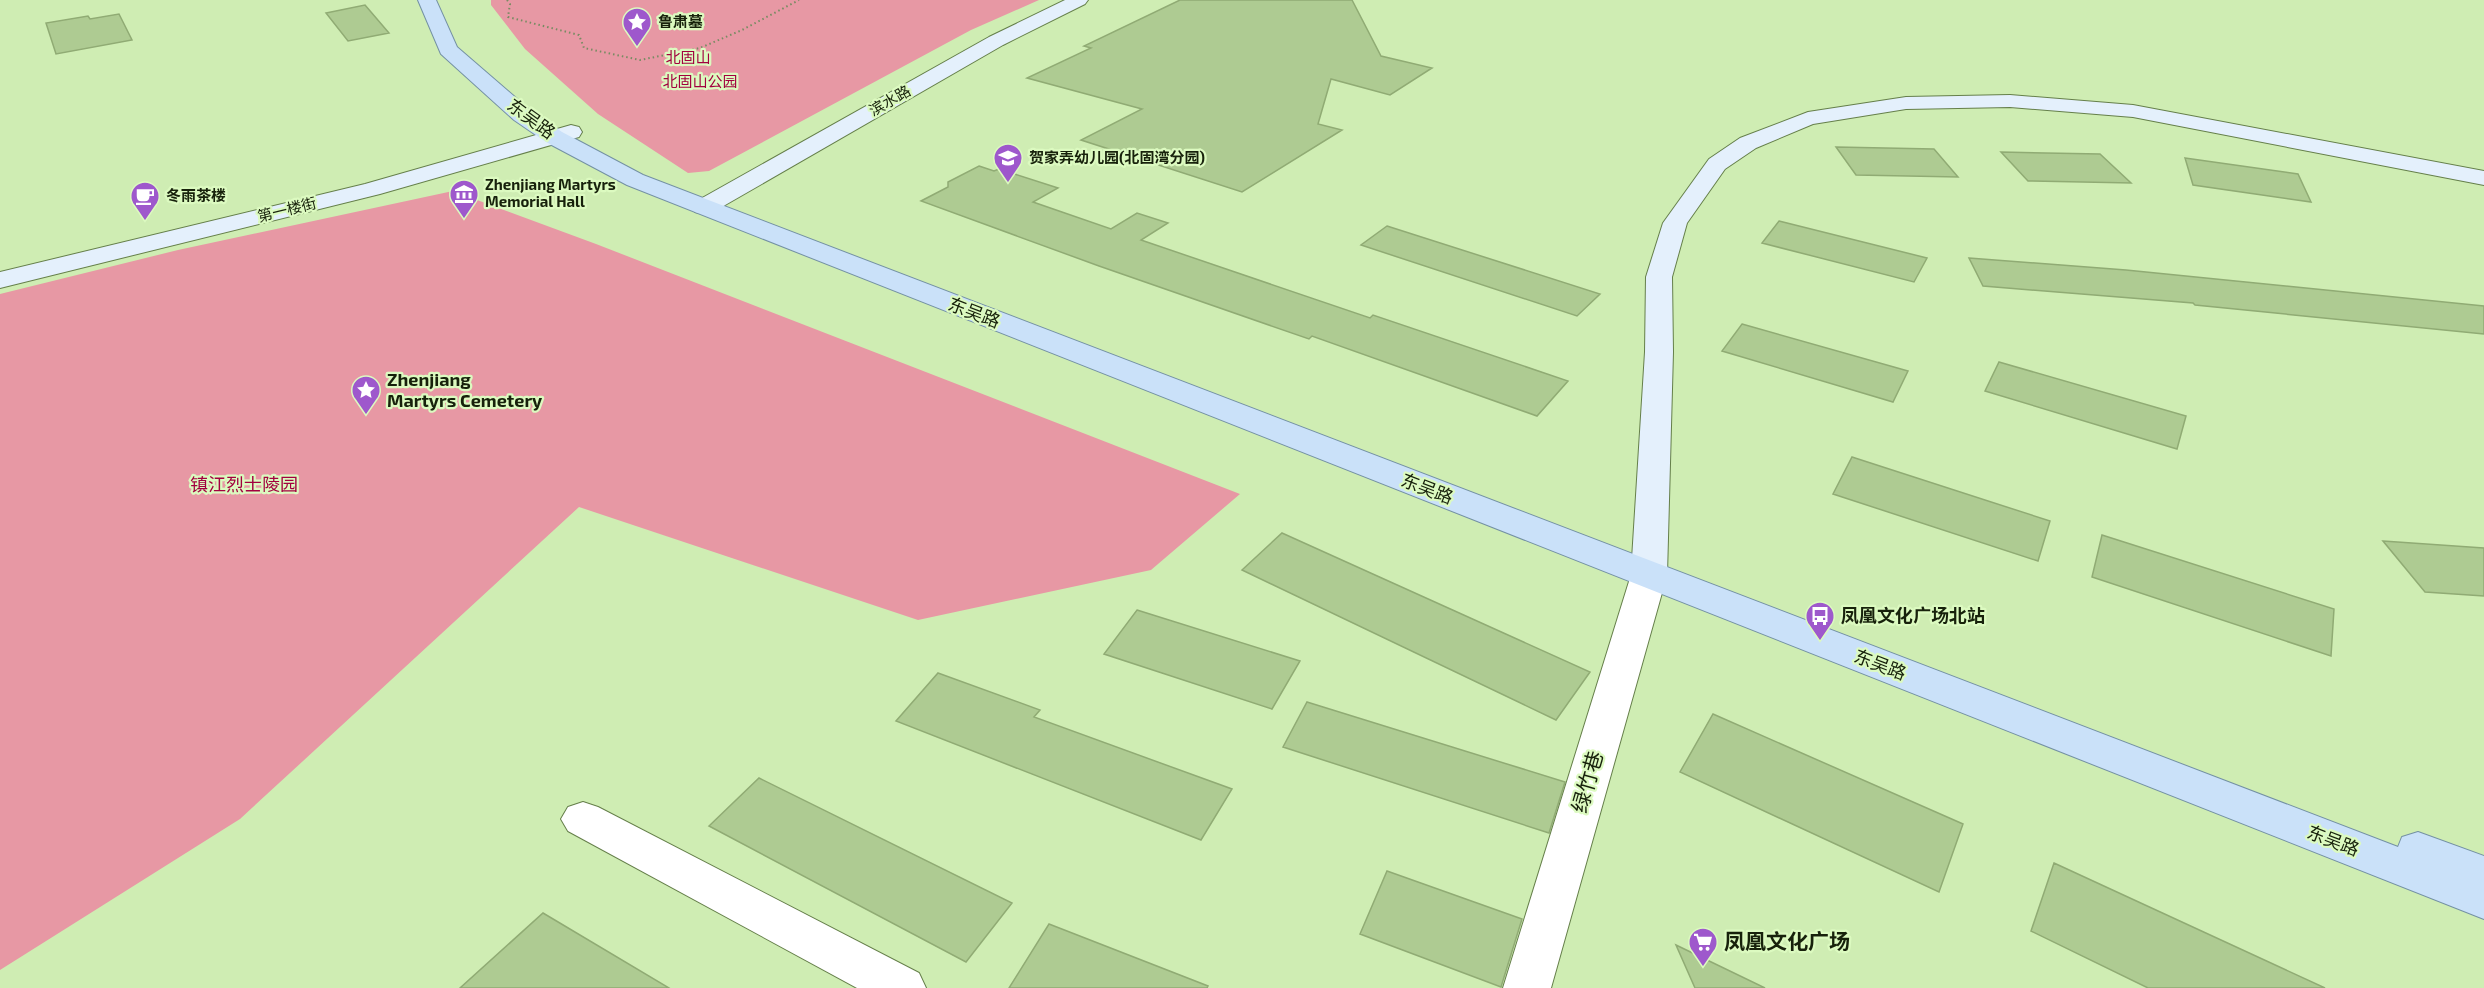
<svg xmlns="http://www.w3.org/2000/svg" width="2484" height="988" font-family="'Exo 2','Noto Sans SC',sans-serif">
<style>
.green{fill:#e798a4}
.building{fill:#aecb92;stroke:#90ab74;stroke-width:1.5}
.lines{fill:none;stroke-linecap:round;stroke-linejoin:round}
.street-casing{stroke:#657f4a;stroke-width:2}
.secondary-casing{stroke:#657f4a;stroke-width:2}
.primary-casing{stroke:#7491a3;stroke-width:2}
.path{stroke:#778b62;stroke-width:2;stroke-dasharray:1.5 3;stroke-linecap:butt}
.street{fill:#fff;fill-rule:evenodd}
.secondary{fill:#e4f0fc;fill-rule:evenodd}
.primary{fill:#cae1f9;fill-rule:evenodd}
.labels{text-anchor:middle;stroke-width:4.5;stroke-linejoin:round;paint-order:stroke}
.far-poi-label{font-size:15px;font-weight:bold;fill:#17210b;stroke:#dcfac0;text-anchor:start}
.far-park-label{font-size:15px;fill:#a2003f;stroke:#dcfac0}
.far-street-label{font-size:15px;fill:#17210b;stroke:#dcfac0}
.street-label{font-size:18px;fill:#17210b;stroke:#dcfac0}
.poi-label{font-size:18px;font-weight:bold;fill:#17210b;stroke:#dcfac0;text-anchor:start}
.park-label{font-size:18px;fill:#a2003f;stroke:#dcfac0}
.near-street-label{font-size:21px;fill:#17210b;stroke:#dcfac0}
.near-poi-label{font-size:21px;font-weight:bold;fill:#17210b;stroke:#dcfac0;text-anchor:start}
</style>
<rect width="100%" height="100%" fill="#cfedb3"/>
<path class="green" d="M491,0H1039L971,30L709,171L688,173L598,114L525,49L491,5Z
M453,191L596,244L1240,494L1151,570L918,620L579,507L240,819L0,970V294L178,250Z"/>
<path class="building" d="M1180,0H1352L1381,56L1432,68L1390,95L1331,79L1318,124L1342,130L1242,192L1081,140L1142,109L1027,78L1091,48L1084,46Z
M365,5L389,33L348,41L326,13Z
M119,14L132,40L56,54L46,23L88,16L90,19Z
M1836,147L1934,149L1958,177L1856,175Z
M2001,152L2100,154L2131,183L2028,181Z
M2185,158L2298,174L2311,202L2193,185Z
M979,166L994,171L999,169L1058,188L1033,202L1111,229L1137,213L1168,223L1141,240L1370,318L1373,315L1568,381L1537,416L1312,336L1309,339L1099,266L921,201L948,187V182Z
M1779,221L1927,258L1914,282L1762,243Z
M1387,226L1600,294L1577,316L1361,245Z
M1969,258L2126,270L2484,306V334L2195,305L2193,303L1983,286Z
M1742,324L1908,371L1893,402L1722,351Z
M1999,362L2186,416L2177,449L1985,391Z
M1852,457L2050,521L2038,561L1833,494Z
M1282,533L1590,672L1556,720L1242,570Z
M2102,535L2334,609L2331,656L2092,577Z
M2383,541L2484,548V596L2425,592Z
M1137,610L1300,661L1272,709L1104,654Z
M938,673L1040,710L1034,717L1232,789L1201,840L896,721Z
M1307,702L1565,782L1549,833L1283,747Z
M1713,714L1963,824L1939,892L1680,772Z
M759,778L1012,903L966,962L709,826Z
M2054,863L2325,988H2148L2031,931Z
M1387,871L1522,919L1501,987L1360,934Z
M543,913L669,988H460Z
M1049,924L1208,986L1207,988H1009Z
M1676,945L1765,988H1695Z"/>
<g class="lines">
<g class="street-casing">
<path id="street" d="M1649,563L1662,567L1667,575L1551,988H1503L1631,575L1636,567Z
M583,802L598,807L919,973L926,988H857L568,831L561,819L568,807Z"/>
</g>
<g class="secondary-casing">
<path id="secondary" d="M1065,0H1088L1085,4L1003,45L713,212L704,214L695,212L692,207L695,202L989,37Z
M2010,95L2133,105L2484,171V185L2133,117L2010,107L1906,109L1813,124L1756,148L1725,169L1687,223L1672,277L1673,352L1667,575L1662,583L1649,587L1636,583L1631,575L1645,352L1646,277L1663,223L1709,159L1740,138L1808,112L1906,97Z
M571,125L579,127L582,132L579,137L380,194L0,288V272L365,184Z"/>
</g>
<g class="primary-casing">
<path id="primary" d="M418,0H436L457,47L530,110L562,132L643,175L2398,847L2402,837L2418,832L2484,856V919L627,185L546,142L514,120L441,54Z"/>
</g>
<path class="path" d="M507,0L510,4L508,17L579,35L584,48L640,60L700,48L742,30L799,0"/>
<use href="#street" class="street"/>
<use href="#secondary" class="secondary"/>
<use href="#primary" class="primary"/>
</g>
<defs>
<g id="sight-pin" transform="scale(1.5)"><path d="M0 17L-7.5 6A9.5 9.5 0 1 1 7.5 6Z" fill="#9e58cc" stroke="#dcfac0"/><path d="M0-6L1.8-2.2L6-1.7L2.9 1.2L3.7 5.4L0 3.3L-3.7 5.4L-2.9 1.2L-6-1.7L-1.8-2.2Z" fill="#fff"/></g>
<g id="school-pin" transform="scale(1.5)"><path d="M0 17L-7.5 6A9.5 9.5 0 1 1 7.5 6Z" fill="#9e58cc" stroke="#dcfac0"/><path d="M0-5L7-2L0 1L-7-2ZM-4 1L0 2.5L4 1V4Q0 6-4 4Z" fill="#fff"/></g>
<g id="museum-pin" transform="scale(1.5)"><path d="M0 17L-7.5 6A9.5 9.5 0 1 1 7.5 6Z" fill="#9e58cc" stroke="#dcfac0"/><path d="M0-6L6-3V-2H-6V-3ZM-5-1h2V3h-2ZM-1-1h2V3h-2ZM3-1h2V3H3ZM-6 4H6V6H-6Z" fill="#fff"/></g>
<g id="cafe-pin" transform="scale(1.5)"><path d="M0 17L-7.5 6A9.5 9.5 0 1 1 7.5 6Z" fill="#9e58cc" stroke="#dcfac0"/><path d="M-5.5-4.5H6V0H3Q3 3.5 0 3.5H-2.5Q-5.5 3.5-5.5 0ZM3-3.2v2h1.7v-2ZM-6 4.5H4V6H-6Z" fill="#fff"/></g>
<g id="bus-pin" transform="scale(1.5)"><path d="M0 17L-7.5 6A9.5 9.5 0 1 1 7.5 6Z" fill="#9e58cc" stroke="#dcfac0"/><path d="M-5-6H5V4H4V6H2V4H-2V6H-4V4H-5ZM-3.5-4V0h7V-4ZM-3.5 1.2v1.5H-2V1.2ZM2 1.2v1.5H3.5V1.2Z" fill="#fff"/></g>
<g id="supermarket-pin" transform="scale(1.5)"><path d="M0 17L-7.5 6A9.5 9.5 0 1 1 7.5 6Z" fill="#9e58cc" stroke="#dcfac0"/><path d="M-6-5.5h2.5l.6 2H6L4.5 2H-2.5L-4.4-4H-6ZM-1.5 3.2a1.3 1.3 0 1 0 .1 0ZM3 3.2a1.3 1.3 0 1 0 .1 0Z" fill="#fff"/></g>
</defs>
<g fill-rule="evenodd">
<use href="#sight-pin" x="637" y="22"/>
<use href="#school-pin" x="1008" y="158"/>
<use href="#museum-pin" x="464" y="194"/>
<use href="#cafe-pin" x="145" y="196"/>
<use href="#sight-pin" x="366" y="390"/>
<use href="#bus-pin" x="1820" y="616"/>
<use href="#supermarket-pin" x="1703" y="942"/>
</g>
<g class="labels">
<g class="far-poi-label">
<text x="658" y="27">鲁肃墓</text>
<text x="1029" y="163">贺家弄幼儿园(北固湾分园)</text>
<text x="485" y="190">Zhenjiang Martyrs<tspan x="485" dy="17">Memorial Hall</tspan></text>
<text x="166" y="201">冬雨茶楼</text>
</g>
<g class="far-park-label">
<text x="688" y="63">北固山</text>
<text x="700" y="87">北固山公园</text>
</g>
<g class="far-street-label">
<text transform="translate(890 101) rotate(-30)" y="5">滨水路</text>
<text transform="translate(287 210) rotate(-14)" y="5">第一楼街</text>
</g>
<g class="street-label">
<text transform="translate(531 119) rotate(36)" y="6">东吴路</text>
<text transform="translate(974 313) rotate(21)" y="6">东吴路</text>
<text transform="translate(1427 489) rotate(21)" y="6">东吴路</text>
<text transform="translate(1880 665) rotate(21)" y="6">东吴路</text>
<text transform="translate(2333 841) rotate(21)" y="6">东吴路</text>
</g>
<g class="poi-label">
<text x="387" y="386">Zhenjiang<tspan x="387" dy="21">Martyrs Cemetery</tspan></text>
<text x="1841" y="622">凤凰文化广场北站</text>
</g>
<g class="park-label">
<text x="244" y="491">镇江烈士陵园</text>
</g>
<g class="near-street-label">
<text transform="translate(1588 782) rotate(-74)" y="7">绿竹巷</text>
</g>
<g class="near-poi-label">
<text x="1724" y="949">凤凰文化广场</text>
</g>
</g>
</svg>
